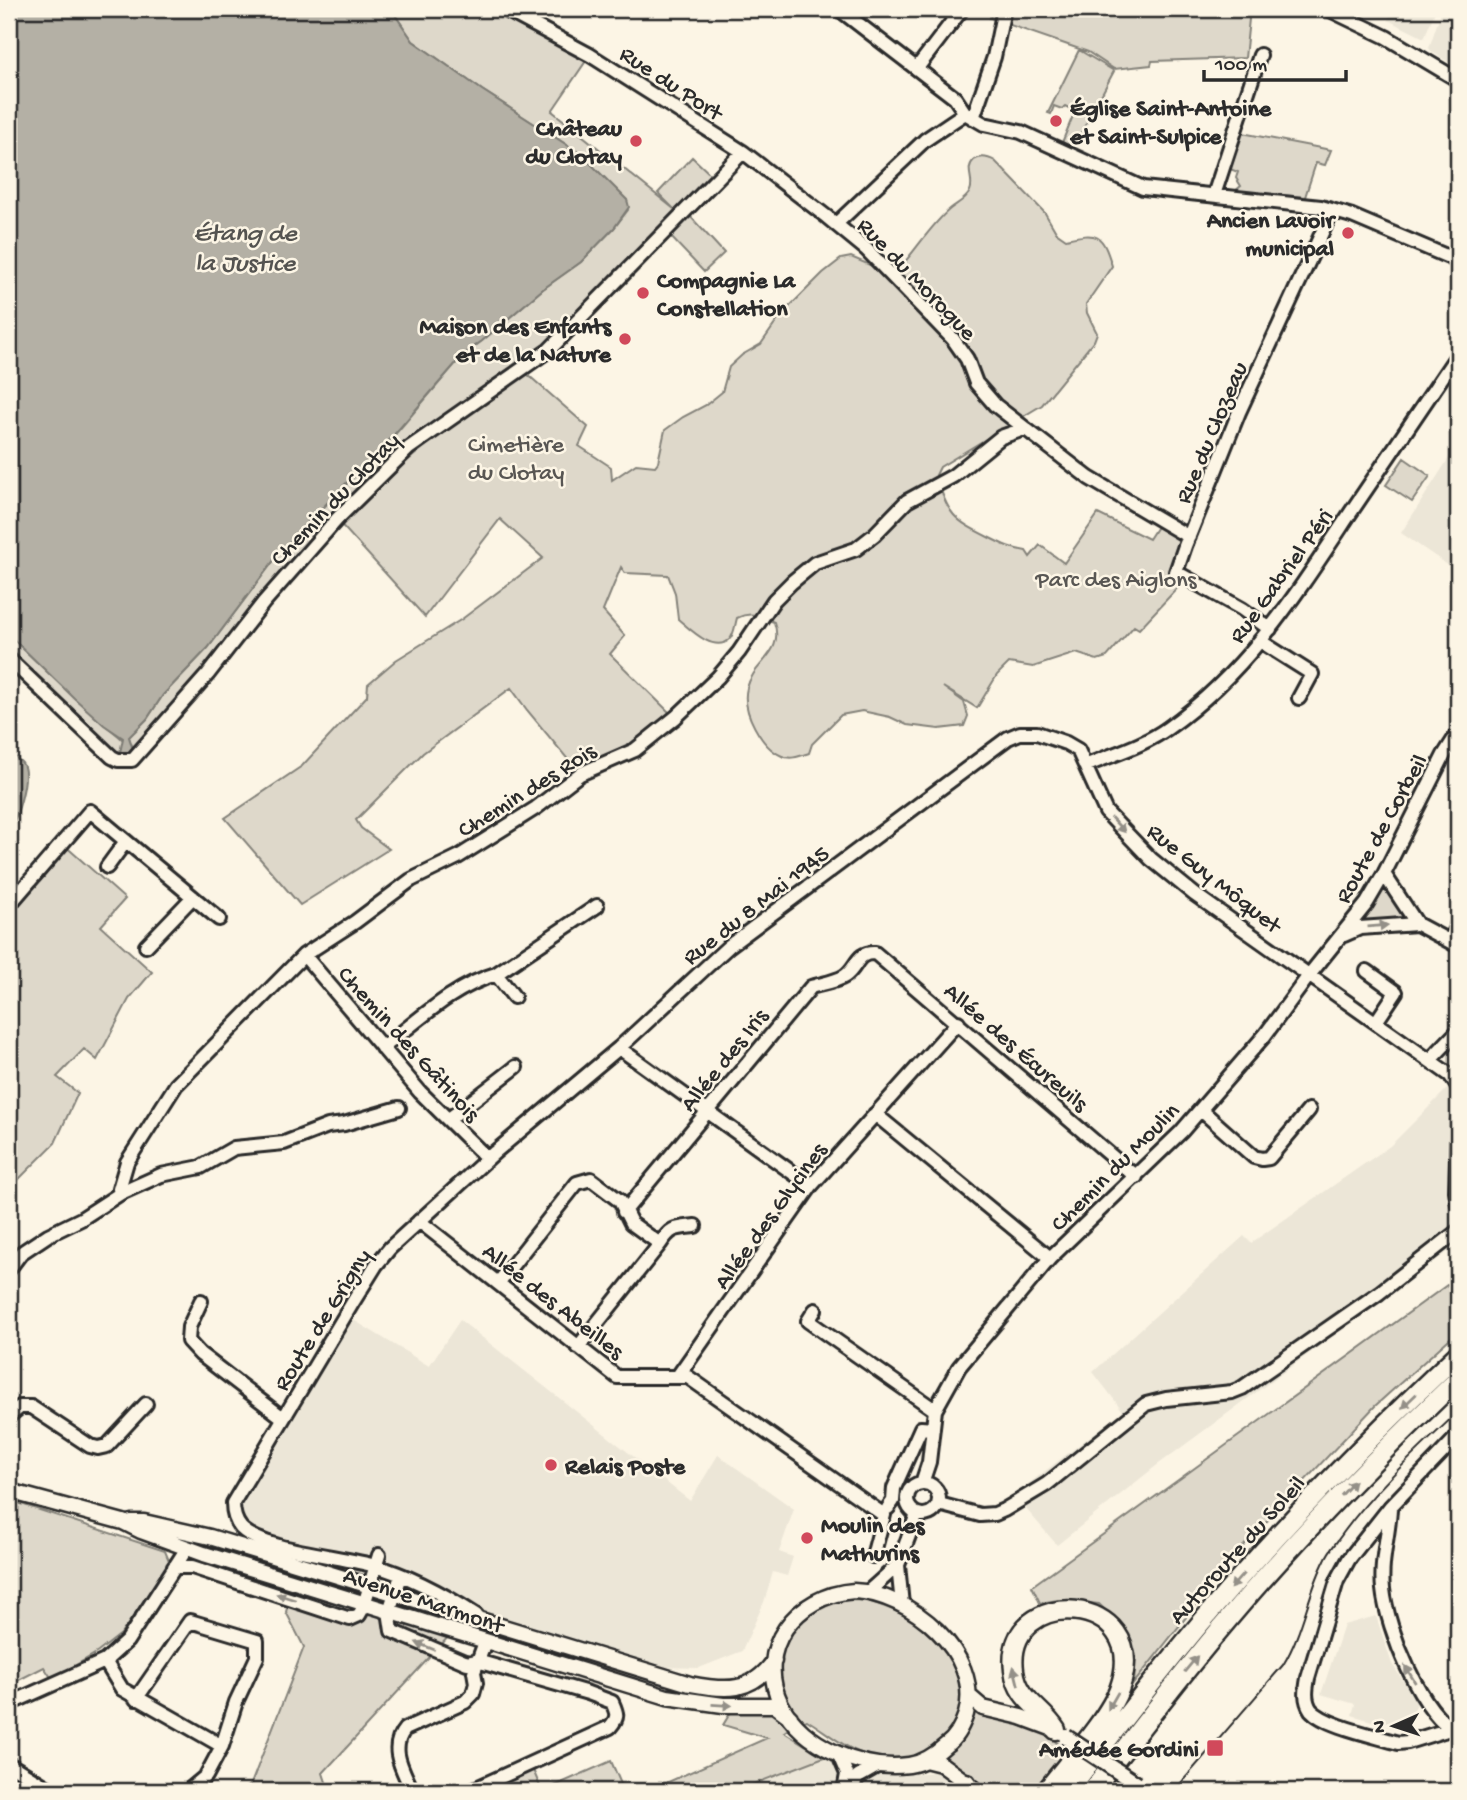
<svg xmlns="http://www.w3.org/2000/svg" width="1467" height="1800" font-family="'Gochi Hand',sans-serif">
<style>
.built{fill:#ece6d7}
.green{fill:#ded8ca;stroke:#84827a;stroke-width:2}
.water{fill:#b4b0a5;stroke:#7d7b74;stroke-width:2}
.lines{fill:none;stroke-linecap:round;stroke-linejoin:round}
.minor-casing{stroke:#2b2b2b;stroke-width:18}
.major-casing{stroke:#2b2b2b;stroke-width:19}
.highway-casing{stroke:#2b2b2b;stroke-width:23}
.minor{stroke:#fcf5e5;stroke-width:12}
.major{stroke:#fcf5e5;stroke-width:14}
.highway{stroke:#fcf5e5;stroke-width:18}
.tram{stroke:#2b2b2b;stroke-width:2}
.major-bridge-casing{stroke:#2b2b2b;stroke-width:19;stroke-linecap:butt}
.major-bridge{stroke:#fcf5e5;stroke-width:14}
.oneway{fill:#949088}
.poi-dot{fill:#d1495b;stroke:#fcf5e5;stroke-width:2.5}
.labels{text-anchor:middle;stroke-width:5;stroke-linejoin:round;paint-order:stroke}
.street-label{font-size:24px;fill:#2b2b2b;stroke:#fcf5e5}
.poi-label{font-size:24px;font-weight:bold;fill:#2b2b2b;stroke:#fcf5e5;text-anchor:start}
.park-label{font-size:24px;fill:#585653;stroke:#fcf5e5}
.water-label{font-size:26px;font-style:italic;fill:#545350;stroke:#fcf5e5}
</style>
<rect width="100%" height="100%" fill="#fcf5e5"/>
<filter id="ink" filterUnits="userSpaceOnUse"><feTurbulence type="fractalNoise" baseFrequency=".0143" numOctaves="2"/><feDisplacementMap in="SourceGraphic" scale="14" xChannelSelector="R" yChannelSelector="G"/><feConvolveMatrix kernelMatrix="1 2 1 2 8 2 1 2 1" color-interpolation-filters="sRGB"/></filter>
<g filter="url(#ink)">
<path class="built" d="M1366,9H1436L1424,38L1388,20L1391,13L1385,10L1381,16Z
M1442,9H1458V68L1432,52L1429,48Z
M1456,447L1458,448V572L1401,533Z
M1458,1078V1244L1156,1466L1057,1545L1014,1495L1123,1411L1093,1372L1244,1236L1251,1243L1390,1146Z
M342,1313L429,1366L460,1320L690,1501L718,1455L794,1509L779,1552L793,1557L787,1576L773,1572L764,1602L742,1651L699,1668L664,1667L497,1618L433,1585L354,1559L250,1545L235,1533L230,1522L226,1498Z
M1376,1616L1392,1664L1417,1702L1407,1732L1352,1715L1355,1704L1321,1694L1344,1625Z
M824,1757L837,1764L879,1774L898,1775L934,1772L947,1776L961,1791H736Z"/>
<path class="green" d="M391,9H504L590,55L552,111L674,209L658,193L692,157L710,174L676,210L680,214L549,350L409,448L354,504L460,418L527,374L588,427L579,446L611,467L612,480L636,464L655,466L658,462L665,430L683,417L706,405L722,392L729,367L742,355L761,344L782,314L823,273L841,259L851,257L877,268H896L903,264C918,247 932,224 950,209C956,204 967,199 970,191C975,180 964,169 974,160C981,155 988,157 995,161L1045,213L1056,232L1066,239C1098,232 1102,233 1112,266L1086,304L1087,313L1097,333L1094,341L1042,405L940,467L936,475C949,516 952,519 990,538C1002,544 1012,549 1026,551L1030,557L1040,545L1064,563L1098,514L1149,539L1158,525L1181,537L1170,574L1184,581L1139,629L1134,626L1107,657L1097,660L1076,653L1033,667L1009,663L997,675L977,708L943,687L964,702L968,716L964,726L939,729L907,725L890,717L862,711L841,715L812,744L809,753C800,756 791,760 782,756C761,747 741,710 747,688C754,661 785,654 774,622C759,616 751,611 737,618C735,625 734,636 729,640C713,653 690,629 678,619L675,593L668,575L625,573L621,567L603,611L625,636L610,654L675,718L635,750L580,774L527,710L511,688L423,753L356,820L361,828L389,849L300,905L225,818L302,766L367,696L368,684L396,660L462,619L543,558L500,519L425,617L337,520L126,761L9,659V635C38,664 68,691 98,719C112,732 122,736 134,752L129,737L147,719L163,695L208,648L281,551L392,438L463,355L482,341L543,289L581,262L614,228L628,210L627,200L581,154L482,90L413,41Z
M993,9H1250L1245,58L1152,61L1151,65L1114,69L1088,52L990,18Z
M1079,50L1114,71L1072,150L1061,145L1075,111L1065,106L1062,109L1054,106L1051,114L1048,113Z
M1242,133L1331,150L1325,165L1316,163L1305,197L1235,191L1241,186L1236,178L1238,172L1230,169Z
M689,215L724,253L704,272L669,235Z
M1404,458L1430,476L1412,502L1386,485Z
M62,843L125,899L101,926L152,972L129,999L97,1060L84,1049L57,1077L78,1093L55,1143L9,1189V905Z
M1382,888H1387L1407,917L1405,921L1359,925L1357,922Z
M1458,1277V1331L1375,1406L1237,1553L1134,1683L1136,1655L1125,1629L1099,1604L1058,1600L1040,1603L1032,1586Z
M9,1500L165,1551L170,1563L121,1634L98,1652L52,1679L44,1667L9,1685Z
M293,1585L451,1634L323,1773L329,1791H243L251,1784L304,1647L286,1612Z
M864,1600C882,1605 898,1611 913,1620C951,1644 977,1694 950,1734C946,1740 939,1744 933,1748C915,1761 889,1762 867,1755C847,1750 825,1731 807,1720L803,1721C762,1679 776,1614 836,1601C845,1599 855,1601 864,1600Z
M974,1708L1040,1730L1069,1752L1040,1791H990L942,1759C960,1745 970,1729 974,1708Z
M774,1711L790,1728L784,1732L824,1757L736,1791H648L767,1738L723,1725L731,1712Z
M611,1761L624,1791H543Z
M530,1763L542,1791H470Z"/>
<path class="water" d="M9,9H391L413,41L482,90L581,154L627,200L629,207L614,228L581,262L543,289L482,341L463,355L373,459L353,476L281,551L208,648L163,695L147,719L129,737L134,753L126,755L120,753L123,738L104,725L74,698L9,635Z
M9,753C13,756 19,759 22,763C32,776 15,820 9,834Z"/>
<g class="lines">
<g class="minor-casing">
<path id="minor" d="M504,9L590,55L743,152L827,217L866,249L953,339L967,359L976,383L995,405L1089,478L1189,537
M839,9L955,98L965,113L984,124L1021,132L1143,188L1321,207L1352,216L1458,261
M1328,9L1386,37L1458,80
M917,68L962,9
M973,118L994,57L1004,9
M1214,195L1260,55
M836,224L925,140L965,113
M1270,629L1242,609L1176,572L1185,546L1239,412L1332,211
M1260,641L1312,674L1299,698
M9,659L112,757L118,760H132L208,674L264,602L338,518L409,448L549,350L743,152
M1085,766C1113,754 1143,746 1168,728C1249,671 1299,590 1353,509C1388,457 1423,406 1458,354
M107,867L126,841
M1384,874L1417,924
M9,905L90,811L219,919
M1344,935L1360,928L1417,924L1458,946
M1450,941L1458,923
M146,946L193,897
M304,955L420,1092L487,1158
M1367,971L1396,992L1376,1022
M496,974L597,906
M382,1048C418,1021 452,987 496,974L514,997
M619,1048L811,1186
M1430,1060L1458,1031
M1201,1110L1254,1157L1262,1159L1269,1158L1309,1110
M875,1114L1050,1258
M449,1119L516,1067
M1458,1121L1456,1191L1458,1204
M121,1193L119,1189L127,1162L176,1085L304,955L355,922L411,880L458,857L536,808L580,774L635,750L676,717L718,677L739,652L774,600L792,582L815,563L856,549L874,535L907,501L953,476L1001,437L1024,429
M624,1212L811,987C820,984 836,982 845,976C858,967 856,952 875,953L1136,1177
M419,1221L617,1377H688L884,1515L873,1556
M660,1244C671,1227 675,1228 695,1226
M9,1269L21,1253L48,1235L81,1219L121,1193L161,1175L201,1167L234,1148L284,1143L328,1126L344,1124L399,1108
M499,1282L577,1183L591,1179L620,1201L631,1223L660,1244L578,1347
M201,1301L189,1327L188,1341L200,1354L283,1418
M815,1310L808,1321L935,1410
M678,1376L811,1186L958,1022
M9,1416L20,1407H31L90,1446L98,1448L107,1446L146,1404
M907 1499a16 16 0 1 1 32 0a16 16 0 1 1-32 0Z
M922,1483L929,1462L935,1410L959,1367L1050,1258L1181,1132L1265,1035L1310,974L1367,903L1384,874L1444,755L1458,733
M939,1504L980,1515L995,1514L1004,1510L1047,1484L1146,1404L1166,1399L1232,1392L1242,1388L1379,1293L1458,1231
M888,1508L893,1501L894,1488L921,1428L933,1429
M1390,1508C1389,1535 1380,1561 1383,1589C1387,1629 1421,1714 1458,1733
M174,1567H192L350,1619L359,1615L363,1608L379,1555
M401,1576L389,1611L392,1631L467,1663L477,1661L588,1693L612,1702C617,1713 619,1717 610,1727L470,1791
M868,1592L898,1565
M902,1605L898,1565L917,1514
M476,1615C445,1595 411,1576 375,1566C343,1556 263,1551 241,1528C235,1521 233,1512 233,1503L353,1302L376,1265L390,1248L495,1152L619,1048L729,946L1008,738L1020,733H1037L1066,743L1078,750L1106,812L1151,859L1194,894L1450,1075L1458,1087
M105,1661L122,1689L222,1746
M136,1699L190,1621L257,1641V1657L236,1702L222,1746L206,1776L188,1791
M9,1704L105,1661L127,1641L187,1548
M1450,1729L1408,1742L1398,1743C1376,1736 1325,1726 1311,1710C1304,1700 1306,1689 1308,1678L1337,1581L1349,1559L1390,1507L1458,1436
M838,1753L847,1774L844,1791
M9,1764L53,1791
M412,1791C404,1771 388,1749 405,1729L465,1702L473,1694L476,1683L474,1672L485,1642
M850,1791L858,1777L879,1765"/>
</g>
<g class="major-casing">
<path id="major" d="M9,1491L123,1522L141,1531L204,1554L667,1697L723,1705H774L790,1717
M131,1522H144L210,1537L690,1684C726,1691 751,1693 774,1661
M854,1591C909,1593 983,1653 966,1714C962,1726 956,1738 946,1745C935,1755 924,1763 909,1765C863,1771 803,1747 781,1704C754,1649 796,1595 854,1591Z
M969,1696L983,1708L1021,1717L1056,1730
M925,1760L941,1764L975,1789"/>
</g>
<g class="highway-casing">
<path id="highway" d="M966,1783L970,1791
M1046,1791C1067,1764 1110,1717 1120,1687C1153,1593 1003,1583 1014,1670C1018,1701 1042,1707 1056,1730
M1068,1791C1122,1721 1176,1650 1235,1583C1305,1503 1380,1427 1458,1354
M1092,1791C1150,1716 1208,1640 1272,1569C1331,1503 1394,1440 1458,1379"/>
</g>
<use href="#minor" class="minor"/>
<use href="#major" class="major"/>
<use href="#highway" class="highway"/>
<path class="tram" d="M1174,1791L1283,1665C1303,1633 1308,1593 1325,1560C1329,1550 1337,1542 1343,1533C1376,1488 1418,1450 1458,1412"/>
<g class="major-bridge-casing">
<path id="major-bridge" d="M1066,1737L1137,1784"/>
</g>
<use href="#major-bridge" class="major-bridge"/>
</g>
<defs><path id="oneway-solid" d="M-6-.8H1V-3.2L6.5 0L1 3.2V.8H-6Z" transform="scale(1.75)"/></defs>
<g class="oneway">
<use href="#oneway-solid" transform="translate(1118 825) rotate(47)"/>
<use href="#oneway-solid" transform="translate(1378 926) rotate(-5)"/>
<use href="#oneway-solid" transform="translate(1409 1401) rotate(136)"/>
<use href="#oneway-solid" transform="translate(1348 1488) rotate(-47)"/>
<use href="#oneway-solid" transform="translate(1237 1581) rotate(131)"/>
<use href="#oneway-solid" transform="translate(286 1597) rotate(-162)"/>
<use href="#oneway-solid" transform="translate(425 1646) rotate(-158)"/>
<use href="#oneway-solid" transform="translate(1191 1664) rotate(-50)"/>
<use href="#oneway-solid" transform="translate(1410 1674) rotate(-121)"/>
<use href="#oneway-solid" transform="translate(1016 1676) rotate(-104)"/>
<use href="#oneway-solid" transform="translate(1113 1701) rotate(120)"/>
<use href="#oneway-solid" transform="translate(722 1705) rotate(3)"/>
</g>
</g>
<g class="poi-dot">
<circle cx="1056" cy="121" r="7"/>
<circle cx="636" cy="141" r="7"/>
<circle cx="1348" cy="233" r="7"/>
<circle cx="643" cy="293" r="7"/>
<circle cx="625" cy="339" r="7"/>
<circle cx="551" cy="1465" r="7"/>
<circle cx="807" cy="1538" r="7"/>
<rect x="1206" y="1739" width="18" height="18" rx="3.5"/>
</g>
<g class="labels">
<g class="street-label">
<text transform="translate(672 82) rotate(33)" y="8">Rue du Port</text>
<text transform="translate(918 278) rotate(46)" y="8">Rue du Morogue</text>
<text transform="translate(1210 432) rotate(-67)" y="8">Rue du Clozeau</text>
<text transform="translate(334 498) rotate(-46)" y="8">Chemin du Clotay</text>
<text transform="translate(1280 575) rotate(-54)" y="8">Rue Gabriel Péri</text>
<text transform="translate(526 789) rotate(-32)" y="8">Chemin des Rois</text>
<text transform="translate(1380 828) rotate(-61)" y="8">Route de Corbeil</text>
<text transform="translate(1215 877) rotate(38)" y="8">Rue Guy Môquet</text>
<text transform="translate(755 904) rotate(-38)" y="8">Rue du 8 Mai 1945</text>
<text transform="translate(410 1043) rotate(48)" y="8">Chemin des Gâtinois</text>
<text transform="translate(1017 1046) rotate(41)" y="8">Allée des Écureuils</text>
<text transform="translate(723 1059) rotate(-51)" y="8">Allée des Iris</text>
<text transform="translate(1114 1166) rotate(-45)" y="8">Chemin du Moulin</text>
<text transform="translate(769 1215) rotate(-54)" y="8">Allée des Glycines</text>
<text transform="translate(554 1300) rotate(38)" y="8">Allée des Abeilles</text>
<text transform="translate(321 1319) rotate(-58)" y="8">Route de Grigny</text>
<text transform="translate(1236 1549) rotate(-48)" y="8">Autoroute du Soleil</text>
<text transform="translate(424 1599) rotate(18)" y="8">Avenue Marmont</text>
</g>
<g class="poi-label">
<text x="1070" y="115">Église Saint-Antoine<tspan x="1070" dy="28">et Saint-Sulpice</tspan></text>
<text x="622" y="135" text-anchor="end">Château<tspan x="622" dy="28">du Clotay</tspan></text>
<text x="1334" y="227" text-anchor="end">Ancien Lavoir<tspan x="1334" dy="28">municipal</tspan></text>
<text x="657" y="287">Compagnie La<tspan x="657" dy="28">Constellation</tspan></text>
<text x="611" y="333" text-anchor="end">Maison des Enfants<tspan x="611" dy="28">et de la Nature</tspan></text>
<text x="565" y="1473">Relais Poste</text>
<text x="821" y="1532">Moulin des<tspan x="821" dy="28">Mathurins</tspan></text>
<text x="1199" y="1756" text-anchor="end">Amédée Gordini</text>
</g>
<g class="park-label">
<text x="516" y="451">Cimetière<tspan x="516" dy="28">du Clotay</tspan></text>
<text x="1116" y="586">Parc des Aiglons</text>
</g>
<g class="water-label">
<text x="245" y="240">Étang de<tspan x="245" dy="30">la Justice</tspan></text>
</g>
</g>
<rect width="1467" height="1800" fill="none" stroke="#fcf5e5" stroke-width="35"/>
<rect x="18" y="18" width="1432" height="1765" fill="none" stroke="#2b2b2b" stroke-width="2.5" filter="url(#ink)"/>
<g transform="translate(1394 1726) rotate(267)" stroke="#fcf5e5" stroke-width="5" paint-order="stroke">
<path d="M0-5L12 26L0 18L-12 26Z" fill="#2b2b2b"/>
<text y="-10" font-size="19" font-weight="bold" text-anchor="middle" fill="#2b2b2b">N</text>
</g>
<path d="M1204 70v10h142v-10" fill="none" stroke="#2b2b2b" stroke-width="3.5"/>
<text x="1215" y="70" font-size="21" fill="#2b2b2b" stroke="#fcf5e5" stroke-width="5" paint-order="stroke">100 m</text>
</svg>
